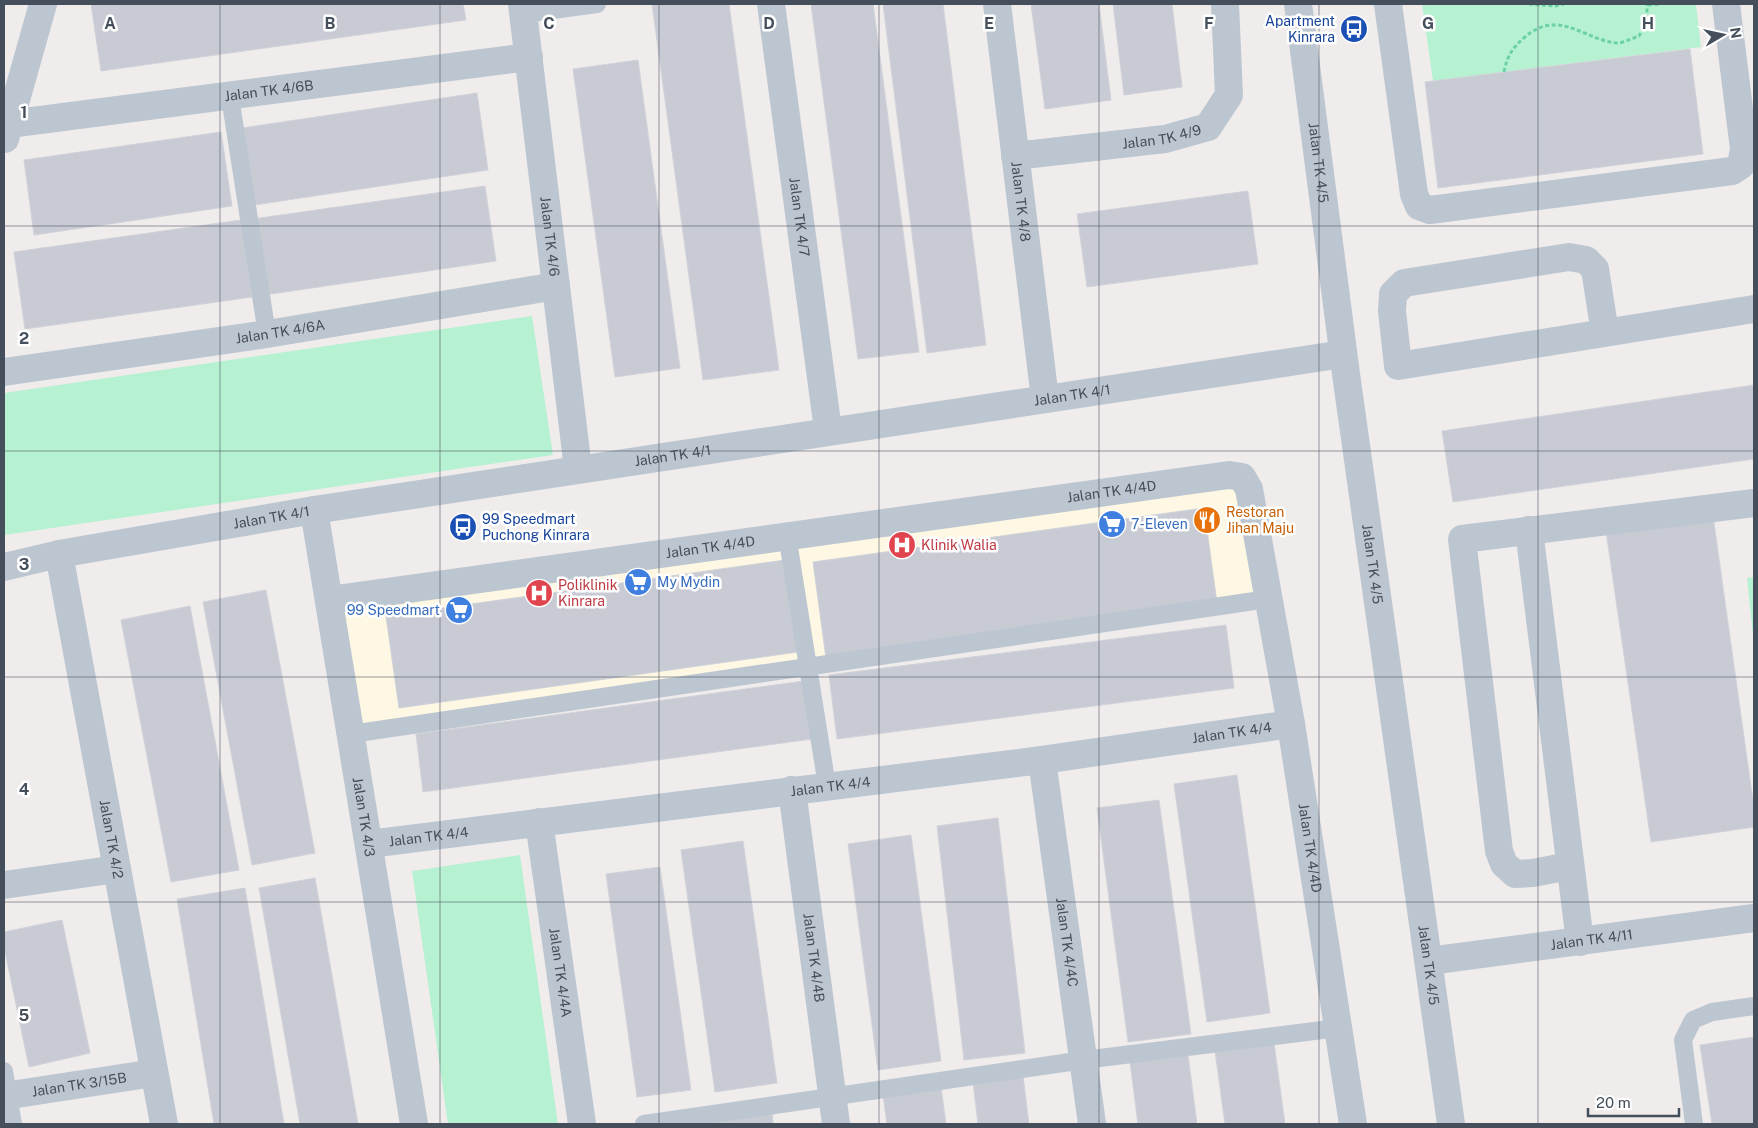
<svg xmlns="http://www.w3.org/2000/svg" width="1758" height="1128" font-family="'Public Sans',sans-serif">
<style>
.commercial{fill:#fdf7e3}
.green{fill:#b6f1d1}
.building{fill:#c8cbd3;stroke:#d0d2d9}
.lines{fill:none;stroke-linecap:round;stroke-linejoin:round}
.path{stroke:#6cd1a6;stroke-width:3;stroke-dasharray:4 2.5;stroke-linecap:butt}
.lane{stroke:#bcc6d0;stroke-width:18}
.street{stroke:#bcc6d0;stroke-width:28}
.grid{fill:none;stroke:#444f5b;stroke-width:1;stroke-opacity:0.55}
.labels{text-anchor:middle;stroke-width:5;stroke-linejoin:round;paint-order:stroke}
.transit-label{font-size:14px;fill:#164399;stroke:#fff;text-anchor:end}
.street-label{font-size:14px;fill:#444f5b;stroke:#fff}
.food-label{font-size:14px;fill:#c56008;stroke:#fff;text-anchor:start}
.shop-label{font-size:14px;fill:#366cbe;stroke:#fff;text-anchor:start}
.health-label{font-size:14px;fill:#be3a42;stroke:#fff;text-anchor:start}
.grid-label{font-size:16px;text-anchor:middle;font-weight:bold;fill:#444f5b;stroke:#fff;stroke-width:5;stroke-linejoin:round;paint-order:stroke}
</style>
<rect width="100%" height="100%" fill="#f0ecec"/>
<path class="commercial" d="M1225,485L1236,489L1255,593L360,724L342,611Z"/>
<path class="green" d="M1422,4H1696L1701,47L1433,81Z
M532,316L553,455L4,535V393Z
M1754,577V645L1747,578Z
M520,855L558,1124H448L412,871Z"/>
<path class="building" d="M91,4H463L466,20L101,71Z
M652,4H729L779,370L703,380Z
M811,4H873L919,352L858,359Z
M883,4H943L986,345L927,353Z
M1031,4H1099L1111,100L1045,109Z
M1113,4H1172L1182,87L1124,95Z
M1690,49L1703,154L1438,188L1425,82Z
M638,60L680,368L615,377L573,69Z
M477,93L488,170L254,205L242,128Z
M221,132L232,206L34,235L24,160Z
M485,186L496,261L264,295L253,219Z
M1248,191L1258,264L1087,287L1077,214Z
M241,220L252,297L25,329L14,252Z
M1754,385V459L1453,502L1442,431Z
M1204,508L1217,603L826,658L813,562Z
M1713,516L1754,808V827L1651,842L1606,531Z
M785,560L798,652L399,708L386,616Z
M266,590L315,853L252,865L203,602Z
M190,606L239,870L171,882L121,620Z
M1226,625L1234,688L837,739L829,675Z
M804,681L812,739L423,792L416,734Z
M1237,775L1270,1013L1207,1022L1174,784Z
M1159,800L1191,1034L1128,1042L1097,808Z
M998,818L1025,1053L964,1060L937,826Z
M911,835L941,1061L878,1070L848,844Z
M743,841L777,1083L715,1092L681,850Z
M660,867L691,1090L637,1097L606,874Z
M315,878L358,1124H300L259,888Z
M245,888L284,1124H214L177,899Z
M62,920L90,1053L29,1067L4,947V932Z
M1754,1037V1124H1712L1700,1045Z
M1274,1043L1285,1124H1225L1215,1051Z
M1188,1055L1197,1124H1138L1130,1062Z
M1023,1076L1029,1124H978L973,1082Z
M941,1087L946,1124H887L883,1095Z
M772,1111L773,1124H715V1119Z"/>
<g class="lines">
<path class="path" d="M1529,4L1555,6L1564,4
M1648,5L1659,4
M1504,72C1507,56 1513,47 1525,37C1559,8 1584,40 1617,43C1624,43 1633,38 1639,36L1647,21V4"/>
<path class="lane" d="M524,14L597,4
M230,97L267,334
M787,535L827,786
M351,734L1268,599
M4,1071L13,1124
M644,1124L1084,1060L1338,1028
M1694,1124L1683,1040L1693,1020L1712,1012L1754,1006"/>
<g class="street">
<path id="s1" d="M522,4L578,469"/>
<path id="s2" d="M771,4L828,430"/>
<path id="s3" d="M997,4L1045,399"/>
<path id="s4" d="M1298,4L1346,374L1451,1124"/>
<path d="M1388,4L1414,194L1419,206L1430,210L1732,171L1741,165L1744,149L1726,4"/>
<path id="s5" d="M9,124L529,57"/>
<path d="M5,139L43,4"/>
<path id="s6" d="M1015,156L1165,139L1208,127L1229,95L1225,4"/>
<path d="M1605,333L1595,269L1586,260L1569,257L1404,283L1393,294L1392,311L1398,366L1754,309"/>
<path id="s7" d="M4,372L267,334L556,286"/>
<path id="s8" d="M314,510L414,1124"/>
<path d="M1529,530L1580,942"/>
<path id="s9" d="M59,554L164,1124"/>
<path id="s10" d="M4,567L59,554L314,510L1343,354"/>
<path id="s11" d="M329,600L1229,475L1242,477L1249,489L1291,724L1353,1124"/>
<path id="s12" d="M1042,760L1092,1124"/>
<path id="s13" d="M792,790L836,1124"/>
<path id="s14" d="M539,822L582,1124"/>
<path id="s15" d="M369,844L1042,760L1291,724"/>
<path d="M1569,866L1533,873L1515,874L1504,864L1499,851L1462,539L1754,503"/>
<path d="M4,885L117,869"/>
<path id="s16" d="M1429,961L1754,918"/>
<path id="s17" d="M4,1096L154,1073"/>
</g>
</g>
<path class="grid" d="M220,4V1124M440,4V1124M659,4V1124M879,4V1124M1099,4V1124M1319,4V1124M1538,4V1124M4,226H1754M4,451H1754M4,677H1754M4,902H1754"/>
<defs>
<g id="bus-disc" transform="scale(1.4375)"><circle r="9.5" fill="#1a4fb4" stroke="#fff"/><path d="M-5-6H5V4H4V6H2V4H-2V6H-4V4H-5ZM-3.5-4V0h7V-4ZM-3.5 1.2v1.5H-2V1.2ZM2 1.2v1.5H3.5V1.2Z" fill="#fff"/></g>
<g id="restaurant-disc" transform="scale(1.4375)"><circle r="9.5" fill="#e8710a" stroke="#fff"/><path d="M-5-6h1v4h1v-4h1v4h1v-4h1v5L-1.5 .5V6h-2V.5L-5-1ZM5-6V6H3V1.5H1.5Q1.5-4 5-6Z" fill="#fff"/></g>
<g id="supermarket-disc" transform="scale(1.4375)"><circle r="9.5" fill="#3f7fe0" stroke="#fff"/><path d="M-6-5.5h2.5l.6 2H6L4.5 2H-2.5L-4.4-4H-6ZM-1.5 3.2a1.3 1.3 0 1 0 .1 0ZM3 3.2a1.3 1.3 0 1 0 .1 0Z" fill="#fff"/></g>
<g id="hospital-disc" transform="scale(1.4375)"><circle r="9.5" fill="#e0444e" stroke="#fff"/><path d="M-5-5h3v3.5h4V-5h3V5h-3V1.5h-4V5h-3Z" fill="#fff"/></g>
</defs>
<g fill-rule="evenodd">
<use href="#bus-disc" x="1354" y="29"/>
<use href="#restaurant-disc" x="1207" y="520"/>
<use href="#supermarket-disc" x="1112" y="524"/>
<use href="#bus-disc" x="463" y="527"/>
<use href="#hospital-disc" x="902" y="545"/>
<use href="#supermarket-disc" x="638" y="582"/>
<use href="#hospital-disc" x="539" y="593"/>
<use href="#supermarket-disc" x="459" y="610"/>
</g>
<g class="labels">
<g class="transit-label">
<text x="1335" y="26">Apartment<tspan x="1335" dy="16">Kinrara</tspan></text>
<text x="482" y="524" text-anchor="start">99 Speedmart<tspan x="482" dy="16">Puchong Kinrara</tspan></text>
</g>
<g class="street-label">
<text dy="5" stroke="none"><textPath href="#s5" startOffset="262">Jalan TK 4/6B</textPath></text>
<text dy="5" stroke="none"><textPath href="#s6" startOffset="148">Jalan TK 4/9</textPath></text>
<text dy="5" stroke="none"><textPath href="#s4" startOffset="160">Jalan TK 4/5</textPath></text>
<text dy="5" stroke="none"><textPath href="#s3" startOffset="199">Jalan TK 4/8</textPath></text>
<text dy="5" stroke="none"><textPath href="#s2" startOffset="215">Jalan TK 4/7</textPath></text>
<text dy="5" stroke="none"><textPath href="#s1" startOffset="234">Jalan TK 4/6</textPath></text>
<text dy="5" stroke="none"><textPath href="#s7" startOffset="279">Jalan TK 4/6A</textPath></text>
<text dy="5" stroke="none"><textPath href="#s10" startOffset="1082">Jalan TK 4/1</textPath></text>
<text dy="5" stroke="none"><textPath href="#s10" startOffset="678">Jalan TK 4/1</textPath></text>
<text dy="5" stroke="none"><textPath href="#s11" startOffset="790">Jalan TK 4/4D</textPath></text>
<text dy="5" stroke="none"><textPath href="#s10" startOffset="272">Jalan TK 4/1</textPath></text>
<text dy="5" stroke="none"><textPath href="#s11" startOffset="385">Jalan TK 4/4D</textPath></text>
<text dy="5" stroke="none"><textPath href="#s4" startOffset="565">Jalan TK 4/5</textPath></text>
<text dy="5" stroke="none"><textPath href="#s15" startOffset="870">Jalan TK 4/4</textPath></text>
<text dy="5" stroke="none"><textPath href="#s15" startOffset="465">Jalan TK 4/4</textPath></text>
<text dy="5" stroke="none"><textPath href="#s8" startOffset="311">Jalan TK 4/3</textPath></text>
<text dy="5" stroke="none"><textPath href="#s15" startOffset="60">Jalan TK 4/4</textPath></text>
<text dy="5" stroke="none"><textPath href="#s9" startOffset="290">Jalan TK 4/2</textPath></text>
<text dy="5" stroke="none"><textPath href="#s11" startOffset="1300">Jalan TK 4/4D</textPath></text>
<text dy="5" stroke="none"><textPath href="#s16" startOffset="164">Jalan TK 4/11</textPath></text>
<text dy="5" stroke="none"><textPath href="#s12" startOffset="184">Jalan TK 4/4C</textPath></text>
<text dy="5" stroke="none"><textPath href="#s13" startOffset="169">Jalan TK 4/4B</textPath></text>
<text dy="5" stroke="none"><textPath href="#s4" startOffset="970">Jalan TK 4/5</textPath></text>
<text dy="5" stroke="none"><textPath href="#s14" startOffset="152">Jalan TK 4/4A</textPath></text>
<text dy="5" stroke="none"><textPath href="#s17" startOffset="76">Jalan TK 3/15B</textPath></text>
</g>
<g class="food-label">
<text x="1226" y="517">Restoran<tspan x="1226" dy="16">Jihan Maju</tspan></text>
</g>
<g class="shop-label">
<text x="1131" y="529">7-Eleven</text>
<text x="657" y="587">My Mydin</text>
<text x="440" y="615" text-anchor="end">99 Speedmart</text>
</g>
<g class="health-label">
<text x="921" y="550">Klinik Walia</text>
<text x="558" y="590">Poliklinik<tspan x="558" dy="16">Kinrara</tspan></text>
</g>
</g>
<g class="grid-label">
<text x="110" y="29">A</text>
<text x="330" y="29">B</text>
<text x="549" y="29">C</text>
<text x="769" y="29">D</text>
<text x="989" y="29">E</text>
<text x="1209" y="29">F</text>
<text x="1428" y="29">G</text>
<text x="1648" y="29">H</text>
<text x="24" y="118">1</text>
<text x="24" y="344">2</text>
<text x="24" y="570">3</text>
<text x="24" y="795">4</text>
<text x="24" y="1021">5</text>
</g>
<rect width="1758" height="1128" fill="none" stroke="#444f5b" stroke-width="10"/>
<g transform="translate(1723 35) rotate(81)" stroke="#ffffff" stroke-width="4" paint-order="stroke">
<path d="M0-4L9 19L0 12L-9 19Z" fill="#444f5b"/>
<text y="-8" font-size="14" font-weight="bold" text-anchor="middle" fill="#444f5b">N</text>
</g>
<path d="M1588 1108v8h91v-8" fill="none" stroke="#444f5b" stroke-width="2.5"/>
<text x="1596" y="1108" font-size="15" fill="#444f5b" stroke="#ffffff" stroke-width="4" paint-order="stroke">20 m</text>
</svg>
